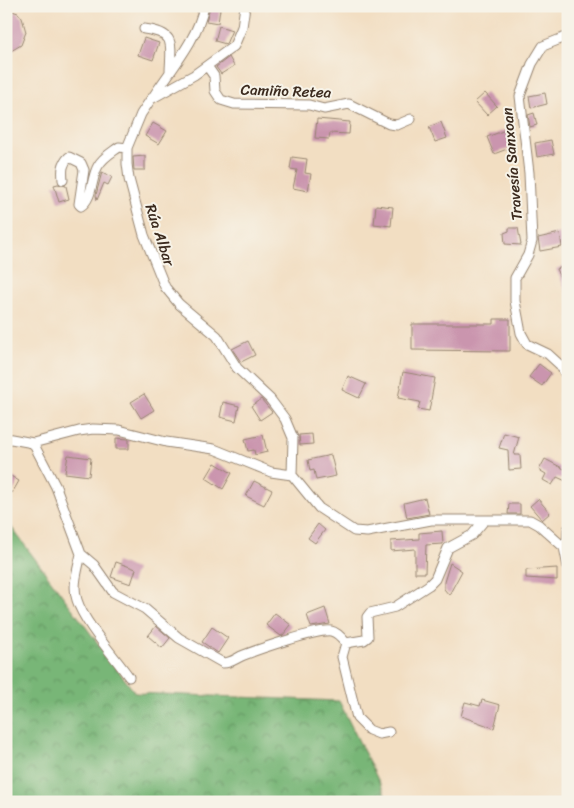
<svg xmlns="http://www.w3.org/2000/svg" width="574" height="808" font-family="Sriracha,sans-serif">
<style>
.forest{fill:url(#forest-crowns);stroke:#5a704a}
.building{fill:#ca95ae}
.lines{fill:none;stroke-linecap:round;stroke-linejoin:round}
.street-casing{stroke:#968470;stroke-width:11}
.street{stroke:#fff;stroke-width:9}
.labels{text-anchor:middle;stroke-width:4;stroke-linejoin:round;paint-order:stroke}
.street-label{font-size:15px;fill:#3b2a1e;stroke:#f7f3e8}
</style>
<defs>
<pattern id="forest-crowns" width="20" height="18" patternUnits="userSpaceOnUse" patternTransform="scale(1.25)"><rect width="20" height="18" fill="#78b677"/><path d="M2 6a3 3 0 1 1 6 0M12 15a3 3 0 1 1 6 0" fill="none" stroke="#649461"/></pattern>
</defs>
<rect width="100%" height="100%" fill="#f7f3e8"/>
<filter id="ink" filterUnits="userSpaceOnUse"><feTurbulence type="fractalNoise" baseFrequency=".02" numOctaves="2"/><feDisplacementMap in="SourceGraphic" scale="10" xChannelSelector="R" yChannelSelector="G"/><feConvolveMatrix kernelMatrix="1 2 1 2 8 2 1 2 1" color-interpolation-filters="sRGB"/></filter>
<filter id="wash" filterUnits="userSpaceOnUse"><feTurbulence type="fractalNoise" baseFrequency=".0096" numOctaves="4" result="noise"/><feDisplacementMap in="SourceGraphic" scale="20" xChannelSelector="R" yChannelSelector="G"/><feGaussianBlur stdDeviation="1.12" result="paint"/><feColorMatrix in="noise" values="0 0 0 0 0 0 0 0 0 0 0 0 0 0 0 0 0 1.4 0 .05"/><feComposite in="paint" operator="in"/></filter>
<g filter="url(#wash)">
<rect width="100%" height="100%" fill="#f2dec2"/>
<path class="forest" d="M6,520L135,693L339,701L389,802H6Z"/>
<g id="blocks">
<path class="building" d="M210,7L220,9L218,23L206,21Z
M6,9L18,13L22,18L26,32L21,45L6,54Z
M219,26L232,30L226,44L215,41Z
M144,38L159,43L153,60L138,55Z
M229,57L234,66L221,74L216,67Z
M485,93L497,106L487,115L475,102Z
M545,93L547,104L531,108L529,96Z
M534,113L537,125L530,127L528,115Z
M317,119L350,122L349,134L330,133L329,139L315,138Z
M441,122L447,138L435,142L429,127Z
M153,123L167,131L159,144L145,136Z
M508,129L515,146L494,154L487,137Z
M551,140L554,154L537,157L535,143Z
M145,156V170H134L133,157Z
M292,157L307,159L305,173L311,174L308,191L293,188L297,170L290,169Z
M102,172L112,177L108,185L104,183L97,200L96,195Z
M58,184L66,186L69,199L59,202L54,185Z
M376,205L393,207L391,226L374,224Z
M509,228H518L521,245L505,244L504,233L509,231Z
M560,233L562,247L540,251L538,238Z
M568,264V295L556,269Z
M494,319H510V351L412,350V324H494Z
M248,341L255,355L241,362L232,349Z
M539,364L551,373L542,386L529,377Z
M403,372L435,378L429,411L418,409L420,402L398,398Z
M348,376L366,384L359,398L342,390Z
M144,394L154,410L141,418L131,402Z
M261,399L272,412L260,420L251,406Z
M223,402L239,406L236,421L220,417Z
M504,433L519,437L514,455H520L521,469L509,470L508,450L499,448Z
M312,434L313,444L300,445L299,435Z
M263,435L267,452L255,455L254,450L248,451L245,439Z
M116,438L129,439V449H116Z
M68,455L91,458L89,476L65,473Z
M331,455L336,476L316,480L314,470L310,471L308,460Z
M545,459L568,471V482L557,477L552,485L543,480L546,474L539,470Z
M215,463L232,473L223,489L206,478Z
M6,473L19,481L12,493L6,490Z
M254,481L272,490L264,505L246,496Z
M425,498L429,514L407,518L404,503Z
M538,499L550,513L542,520L530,506Z
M509,504H520V514H508Z
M318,524L325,530L315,543L308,538Z
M442,531L443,544L426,545L425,573H415V549L391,551V541L419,539V533Z
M116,562L136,569L131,584L111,577Z
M450,563L462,571L449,595L444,589V582Z
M557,568V580L526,578V570Z
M325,608L330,624L311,627L307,615Z
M275,613L291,625L283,635L281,636L266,625Z
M156,626L170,638L162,648L148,636Z
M212,627L228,638L218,653L202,642Z
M482,700L500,705L494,728L461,716L465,702L480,706Z"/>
</g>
</g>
<g filter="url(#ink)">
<use href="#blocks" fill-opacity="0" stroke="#968470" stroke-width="1"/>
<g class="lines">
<g class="street-casing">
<path id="street" d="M245,6L242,27L234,46L194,75L151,99L141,114L127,148V164L129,179L144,235L165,287L179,304L217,336L237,368L270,399L285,419L293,438L292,475
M144,29C176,33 171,43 170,71
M568,36L543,46L532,64L520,96L529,173L532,241L528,255L515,278V301L521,333L527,344L548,354L560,365L568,378
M207,66L214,76L215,91L221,100L234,104L309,105L324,109L349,104L389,124L397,125L411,119
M153,97C171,69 198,39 204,6
M63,180C62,170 62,164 69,157L81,163L84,170L79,204L81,206C93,198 91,178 98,166C103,157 111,153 119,147L127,148
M6,438L33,443L79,431L93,429L119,430L166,442L214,449L271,472L292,475
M33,443L56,487L81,554L94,565L113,592L145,609L179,638L223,663C232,663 236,658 244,655C259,649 318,629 331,631C337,632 342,638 346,643L342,657L357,718L369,730L379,734L389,732
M292,475L319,508L354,531L367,532L431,520H530L539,525L568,551
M564,547L568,567
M567,550L568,529
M81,554C78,569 72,586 77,600C84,623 115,657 129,677
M346,643L364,640L368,637L367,617L370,613L395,607L429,585L435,579L448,548L472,535L483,522"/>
</g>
<use href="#street" class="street"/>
</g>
</g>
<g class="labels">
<g class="street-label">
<text transform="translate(286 91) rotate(2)" y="5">Camiño Retea</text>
<text transform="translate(512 164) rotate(-95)" y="5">Travesía Sanxoan</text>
<text transform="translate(160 235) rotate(72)" y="5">Rúa Albar</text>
</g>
</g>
<rect width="574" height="808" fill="none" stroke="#f7f3e8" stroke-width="25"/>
</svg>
